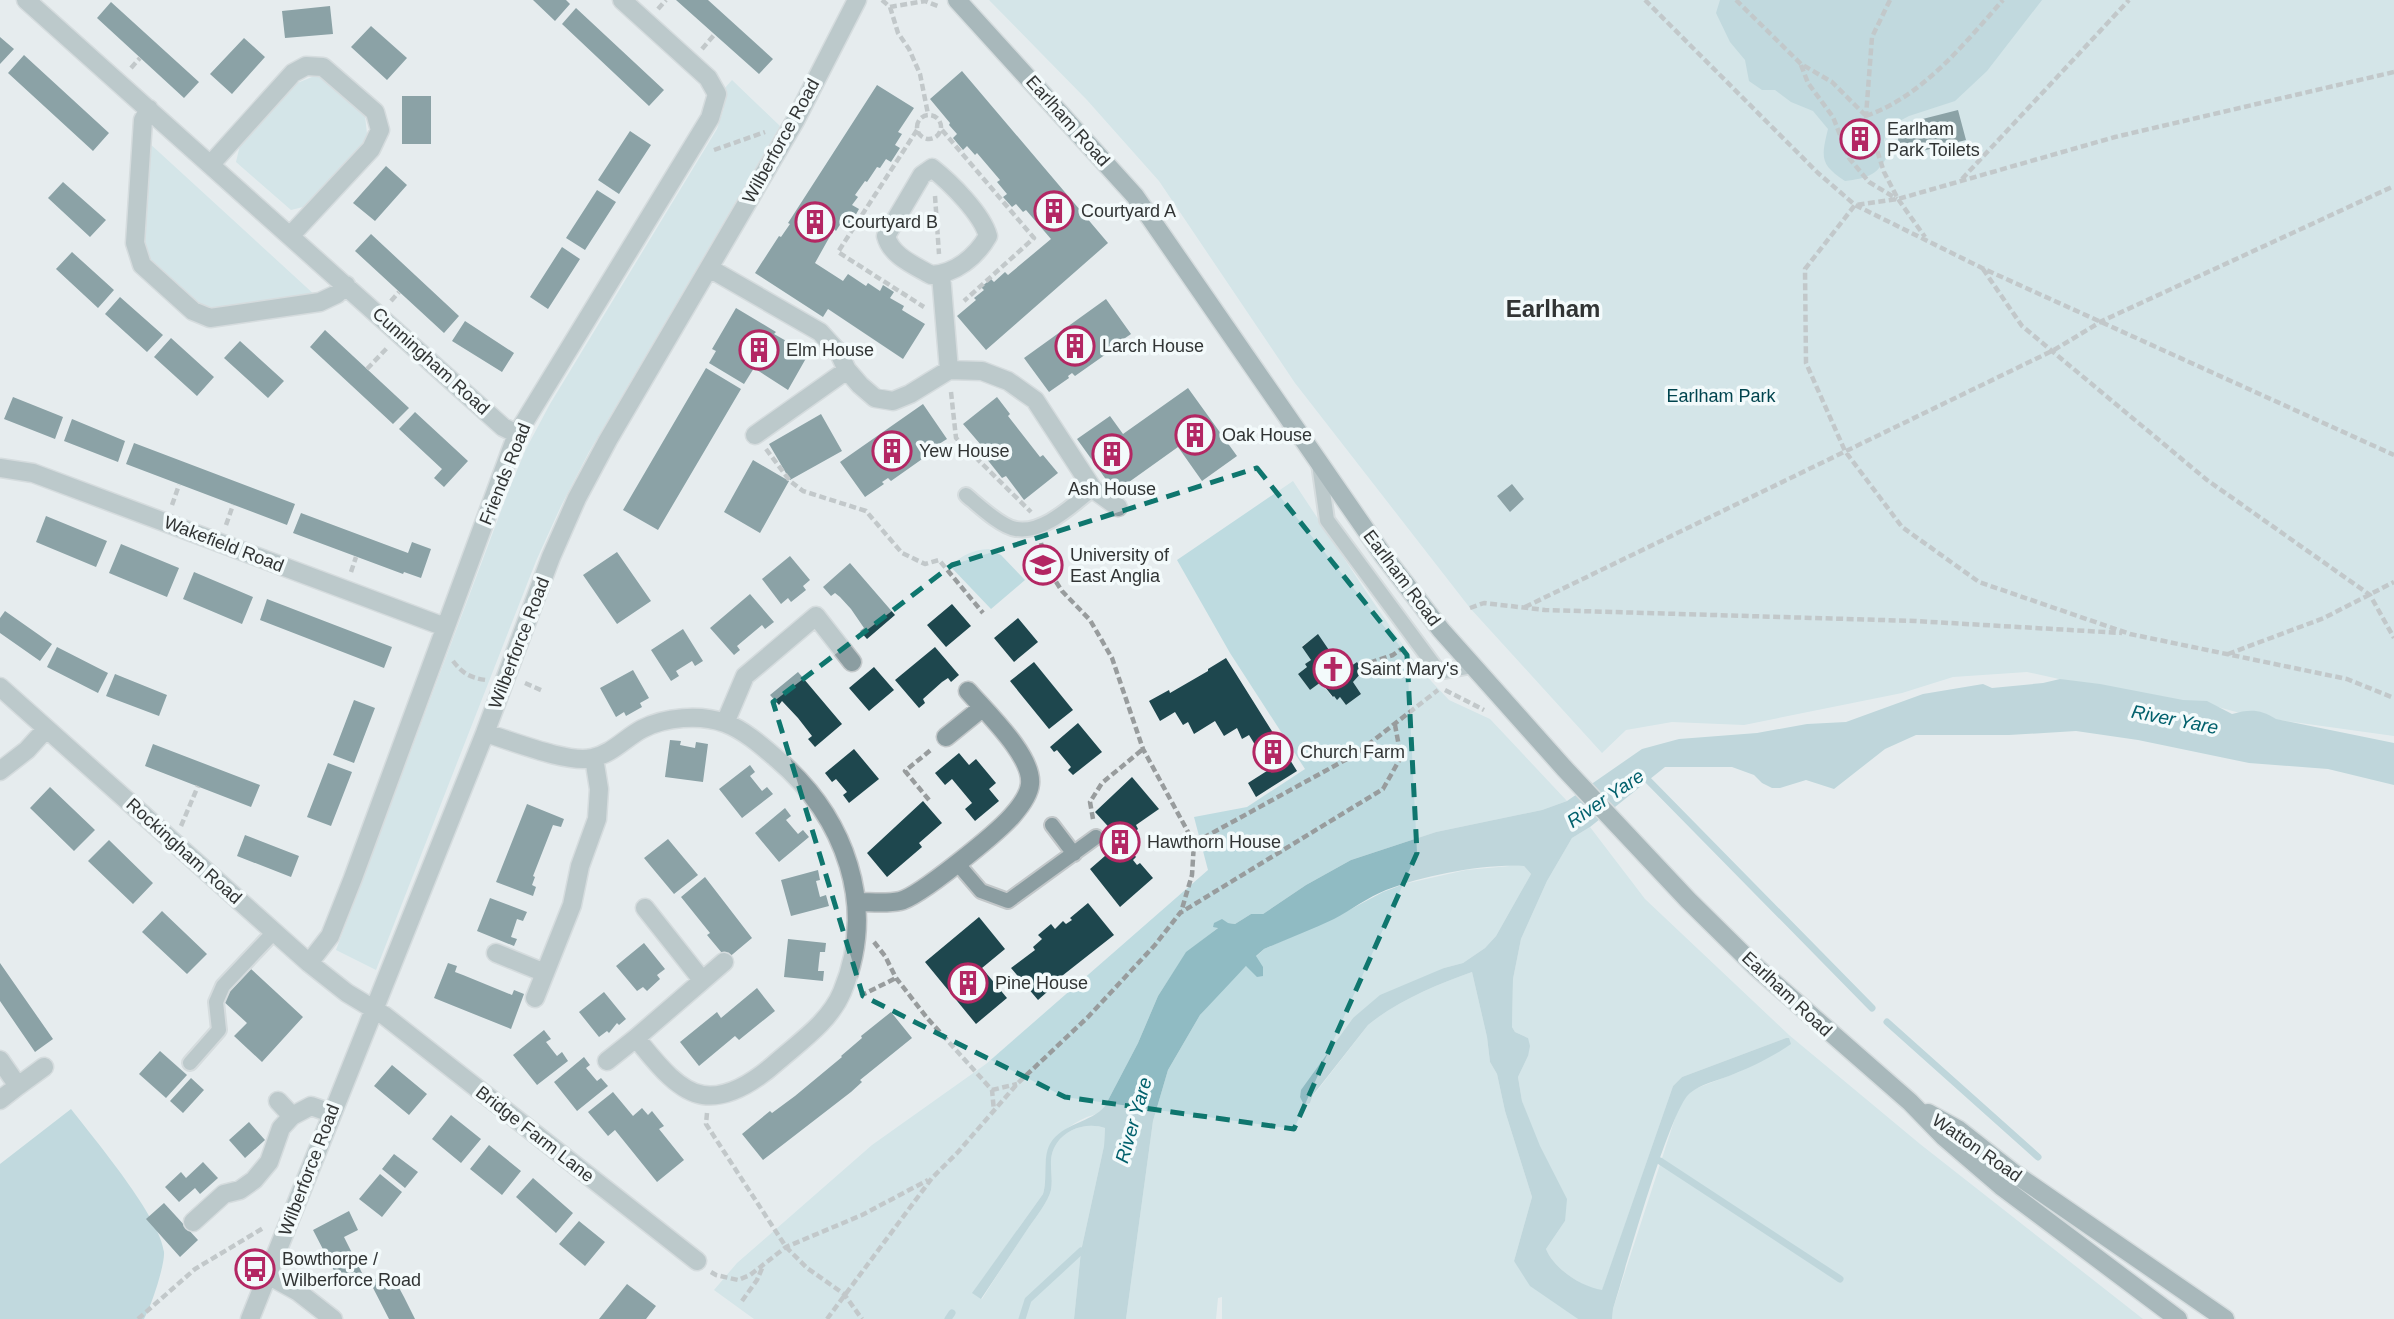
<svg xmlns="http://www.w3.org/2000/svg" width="2394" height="1319" font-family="Arial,sans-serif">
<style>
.green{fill:#bedbe0;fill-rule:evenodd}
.forest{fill:#95c1c9}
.water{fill:#90bbc3}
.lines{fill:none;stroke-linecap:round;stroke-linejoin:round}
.stream{stroke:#90bbc3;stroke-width:7}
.building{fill:#1e474e}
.service-casing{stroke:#c2c7c9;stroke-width:18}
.minor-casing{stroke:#c2c7c9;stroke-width:21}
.secondary-casing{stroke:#c2c7c9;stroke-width:21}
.path{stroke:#989c9d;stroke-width:4.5;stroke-dasharray:7 3.5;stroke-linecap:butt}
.service{stroke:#8b9da1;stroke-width:14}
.minor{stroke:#8b9da1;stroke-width:18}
.secondary{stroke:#5d787d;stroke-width:18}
.marked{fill:none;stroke:#0f766e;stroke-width:5;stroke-dasharray:14 9;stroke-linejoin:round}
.labels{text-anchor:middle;stroke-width:7;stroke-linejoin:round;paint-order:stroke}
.street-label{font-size:18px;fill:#313434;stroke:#f3fafb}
.poi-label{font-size:18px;fill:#313434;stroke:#f3fafb;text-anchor:start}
.park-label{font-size:18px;fill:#00444e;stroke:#f3fafb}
.water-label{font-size:19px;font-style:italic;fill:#01606c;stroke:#f3fafb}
.district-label{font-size:24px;font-weight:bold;fill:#313434;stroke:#f3fafb}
</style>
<rect width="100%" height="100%" fill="#e6ecee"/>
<path class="green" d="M989,0H2394V736L2251,716L2218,707L2086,685L2027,672L1953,677L1902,693L1744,725L1672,722L1626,730L1602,753L1470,608L1295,383L1159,181L1087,100Z
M312,77H321L365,116L367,134L364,143L307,206L291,210L236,162L240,145L295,84Z
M732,80L780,126L589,452L561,506L536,561L376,970L336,950L510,487L526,449L550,404L717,129L724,108V89Z
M148,142L317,297L217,311L200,307L150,261L144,245Z
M1293,481L1365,590L1411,657L1432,682L1449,700L1490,719L1567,801L1542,810L1436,832L1351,860L1306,885L1263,914H1251L1235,924L1228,923L1219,927L1186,953L1158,996L1138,1043L1105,1106C1098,1114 1096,1114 1087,1117C1070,1124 1053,1138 1047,1155C1043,1167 1047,1182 1043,1194L973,1292L982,1299C997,1275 1013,1251 1029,1227C1036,1217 1048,1202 1051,1190C1054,1173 1046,1159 1057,1143C1067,1128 1088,1122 1105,1128L1104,1146L1081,1251L1074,1319H754L714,1290L737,1263L872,1145L986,1064L1208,870L1194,817L1247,807L1305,769L1230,653L1177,560ZM1318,635L1331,653L1335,650L1348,668L1357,662L1363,671L1353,682L1361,694L1346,705L1340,697L1337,699L1334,696L1332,697L1321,682L1310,690L1298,674L1307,667L1305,664L1311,660L1302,646Z
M989,549L1001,555L1025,580L991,609L950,566C963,555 972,550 989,549Z
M1590,827L1645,899L1789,1035L1920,1144L2143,1319H1612L1613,1309L1679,1106L1687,1094L1697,1088L1739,1072L1789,1039L1786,1038L1682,1077L1673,1086L1602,1291C1582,1287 1554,1269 1546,1249L1565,1221L1522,1101L1518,1077L1528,1056V1038L1515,1032L1512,1027L1513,979L1521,939L1547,881L1572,838Z
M1510,866H1524L1531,874L1496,936L1485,948L1463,963L1444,968L1353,1018L1302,1090L1300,1097L1310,1103L1313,1096L1368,1025C1397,1001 1436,985 1472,972L1487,1037L1490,1062L1497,1074L1505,1111L1532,1197L1514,1261L1578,1319H1222V1297L1218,1298L1216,1319H1126L1153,1121L1168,1070L1200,1015L1231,980L1264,949L1334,918L1383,892L1404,884L1466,870Z"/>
<path class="forest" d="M1720,0H2042L1987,71L1955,101L1909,116L1888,127L1884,140L1887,157C1876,176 1867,178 1845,181C1820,164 1821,158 1828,129L1813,111L1791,102L1775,90H1762L1749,81L1745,60L1730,42L1716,13Z
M71,1109C95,1140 160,1217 164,1252C165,1265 151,1307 144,1319H0V1164Z"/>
<path class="water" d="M2060,679L2100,684L2183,700L2207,701L2232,714C2250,709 2260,709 2276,719L2394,743V785L2328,769L2249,763L2138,740L2076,731L2009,735H1916L1885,749L1834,789L1806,780L1780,788H1772L1762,783L1754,775L1732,767H1665L1590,827L1572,838L1547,881L1521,939L1513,979L1512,1027L1515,1032L1528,1038L1530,1046L1528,1056L1518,1077L1522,1101L1540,1146L1567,1199L1565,1221L1546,1249C1554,1269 1582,1287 1602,1290L1673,1086L1682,1077L1786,1038H1789L1791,1044C1773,1057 1749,1068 1729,1076C1716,1081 1701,1084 1690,1093C1670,1108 1624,1274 1613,1309L1612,1319H1578L1530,1286L1514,1261L1532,1197L1505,1111L1497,1074L1490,1062L1487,1037L1472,972C1436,985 1397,1001 1368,1025L1313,1095L1310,1103L1304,1105L1300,1097L1301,1090L1353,1018L1380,995L1444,968L1463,963L1485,948L1496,936L1531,874L1524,866C1481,864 1426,875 1386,890C1368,897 1351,910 1334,919C1311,930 1287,939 1264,949L1256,956L1263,967V976L1257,977L1246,966L1200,1015L1168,1070L1153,1121L1126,1319H1074L1081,1251L1104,1146L1105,1128C1088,1122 1067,1128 1057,1143C1046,1159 1054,1173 1051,1190C1048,1202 1036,1217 1029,1227C1013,1251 997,1275 981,1299L972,1293L1043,1194C1048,1179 1042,1159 1050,1144C1062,1123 1091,1123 1105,1106L1138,1043L1158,996L1186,952L1218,928L1213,927L1214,923L1222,919L1228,923L1235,924L1251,914H1263L1306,885L1351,860L1436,832L1542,810L1567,801L1642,749L1679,739L1757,733L1807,724L1846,722L1923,694L1983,684L1992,688L2043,683Z"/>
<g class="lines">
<path class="stream" d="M1642,774L1872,1008
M1887,1022L2038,1157
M1660,1161L1840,1279
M948,1319L952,1313
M1022,1319L1028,1300L1081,1251"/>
</g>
<path class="building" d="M533,0H566L570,4L555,21Z
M676,0H708L773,59L759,74Z
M111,2L199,82L184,98L97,18Z
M330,6L333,34L285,38L282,11Z
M576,8L664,90L649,106L562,24Z
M371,26L407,58L387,80L351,47Z
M0,37L14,49L0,64Z
M244,38L265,57L232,94L210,74Z
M24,55L109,133L93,151L8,73Z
M962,71L1108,243L986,350L957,316L976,300L974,298L984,290L981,287L991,279L994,282L1005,272L1008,275L1051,239L1026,210L1023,212L1016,204L1012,207L1003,197L1007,194L997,182L1000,180L977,153L975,155L967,146L963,150L953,138L957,134L949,125L950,123L930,99Z
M877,85L914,108L898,132L902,134L895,145L900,148L891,162L886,159L880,168L877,167L867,182L865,181L855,195L858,197L852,205L859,209L850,225L843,220L836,231L834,229L815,263L843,281L848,274L866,286L868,283L880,291L883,285L894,292L890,298L904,306L902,310L925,324L903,359L828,309L823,317L755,273L779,236L781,237L790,224L788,223Z
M402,96H431V144H402Z
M1958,110L1966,140L1902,156L1895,126Z
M1863,123L1871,151L1858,155L1850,127Z
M630,131L651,145L619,194L598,180Z
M386,166L407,185L375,221L353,203Z
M63,182L106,220L90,237L48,198Z
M597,190L616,202L585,250L566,238Z
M371,234L459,316L444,333L355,251Z
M562,247L580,259L548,309L530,297Z
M72,252L114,290L98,308L56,269Z
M120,297L163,335L147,352L105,314Z
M1106,299L1131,334L1112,347L1111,345L1106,348L1109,352L1075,376L1072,373L1068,376L1069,378L1049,392L1024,358Z
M736,308L776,332L774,334L788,342L809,353L788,390L754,368L744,384L709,363L716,351L712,349Z
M465,321L514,353L502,372L452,341Z
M325,330L409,408L393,424L310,347Z
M171,338L214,377L197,396L154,357Z
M240,341L284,381L268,398L224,358Z
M706,368L741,389L658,530L623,510Z
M1188,388L1237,456L1202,481L1178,447L1115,492L1077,439L1110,416L1123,434Z
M13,397L63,417L55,439L4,419Z
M997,397L1010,414L1008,416L1040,457L1043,455L1058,473L1024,500L1006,476L1002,478L978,448L981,445L963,424Z
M923,404L947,439L923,454L925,457L891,481L888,478L882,482L884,484L865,497L840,462Z
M415,412L468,461L444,487L434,478L442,469L399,429Z
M821,414L842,451L790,480L769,444Z
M72,419L125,441L118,462L64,441Z
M134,443L295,504L287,525L126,464Z
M753,460L789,481L760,533L724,512Z
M1512,484L1524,499L1510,512L1497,496Z
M301,513L408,553L412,542L431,549L421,578L404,572L403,574L293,533Z
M46,516L107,541L96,567L36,542Z
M121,544L179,568L167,597L109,573Z
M617,552L651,601L617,624L583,575Z
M790,556L810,580L803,586L806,590L791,602L788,598L781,604L762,579Z
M850,563L895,615L867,639L860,631L864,628L851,609L840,597L835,593L831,596L823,587Z
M194,572L253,597L242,624L183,599Z
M750,594L774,622L765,629L762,625L737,646L740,650L734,655L710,628Z
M267,599L392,647L384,668L260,620Z
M952,604L971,626L946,647L927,625Z
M5,611L52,644L40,661L0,633V618Z
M1018,618L1038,642L1014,662L994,638Z
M683,629L703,661L695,666L692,661L676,671L679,676L671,681L651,650Z
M1318,634L1331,653L1335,650L1348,668L1357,662L1363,671L1353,682L1361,694L1346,705L1340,697L1337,700L1334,696L1333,697L1321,682L1310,690L1298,674L1307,667L1305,664L1311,660L1302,647Z
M57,647L108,673L98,693L47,667Z
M935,647L959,675L951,682L948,678L942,682L923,699L925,703L919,708L895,680Z
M1226,658L1297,771L1256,797L1248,783L1270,769L1249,735L1242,739L1237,728L1224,736L1215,721L1194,734L1188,722L1183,725L1175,712L1160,721L1149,701L1169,690L1170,693L1208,671V669Z
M1034,662L1073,710L1049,729L1010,681Z
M874,667L894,690L869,711L849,688Z
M633,670L649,698L640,703L642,707L626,716L624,712L616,717L600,688Z
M798,672L842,724L815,747L808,739L812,736L798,718L782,701L779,705L770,695Z
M115,674L167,695L159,716L106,696Z
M354,700L375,708L354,763L333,755Z
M1078,723L1102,752L1073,775L1068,770L1071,767L1057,750L1054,752L1050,747Z
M670,740L681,741L680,745L695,748L696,742L708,744L703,782L665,777Z
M153,744L260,785L251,807L145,766Z
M854,749L879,779L849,803L843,795L847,792L836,779L832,782L825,773Z
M959,753L969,765L976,759L996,783L989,789L999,801L975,821L965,809L972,803L952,779L945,785L935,773Z
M328,763L352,772L331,826L307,817Z
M750,765L755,772L750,776L762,791L767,787L773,794L742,818L719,789Z
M1132,777L1159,809L1136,825L1138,829L1129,837L1133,843L1128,847L1136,857L1133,860L1137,865L1140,863L1153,878L1120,907L1090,869L1113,849L1106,841L1115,834L1095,812Z
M50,787L95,830L74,851L30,808Z
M923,801L942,823L919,843L922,847L887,877L867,853Z
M527,804L564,819L561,827L553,825L533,876L535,877L532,885L536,887L533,896L496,882Z
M785,808L791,816L786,820L798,834L803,830L809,837L779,862L755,833Z
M245,835L299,856L291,877L237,856Z
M668,839L698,875L674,894L644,858Z
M109,840L153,883L133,904L88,861Z
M818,870L820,880L816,881L820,897L826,895L829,906L791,916L781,880Z
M705,877L752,938L727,959L707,935L710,933L681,897Z
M490,898L527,912L523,921L517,919L511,937L517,939L514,946L477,931Z
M1088,903L1114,935L1053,983L1055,985L1038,1000L1011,968L1035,950L1033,947L1042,939L1038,935L1051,924L1055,929L1063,921L1066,924L1072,920L1070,918Z
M162,911L207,954L187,974L142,932Z
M979,917L1005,949L982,968L1007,998L976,1024L925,962Z
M788,939L826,943L825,952H820L819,961L818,971H824L823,981L784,977Z
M644,943L665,969L657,975L660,979L647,991L643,987L637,991L616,966Z
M0,963L53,1039L35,1052L0,1001Z
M448,963L457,966L455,972L463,975L512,995L514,990L524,994L511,1029L434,998Z
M251,969L303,1017L262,1062L234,1036L247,1023L222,1000Z
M757,988L775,1011L739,1040L735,1036L699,1066L680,1042L717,1012L721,1018Z
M604,992L626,1019L619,1025L617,1023L609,1033L607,1031L599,1037L579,1012Z
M891,1012L912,1038L860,1080L862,1082L851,1092L763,1160L742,1134L770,1111L772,1113L795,1096L842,1057L841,1056L862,1038L861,1036Z
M544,1030L551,1039L546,1042L557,1056L562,1052L568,1061L537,1085L513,1055Z
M160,1051L187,1075L166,1098L139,1074Z
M584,1057L590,1065L586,1068L597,1081L601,1078L608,1086L577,1111L554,1082Z
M392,1065L427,1094L409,1115L374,1086Z
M191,1078L204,1090L183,1113L170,1101Z
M613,1092L633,1116L642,1108L648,1115L652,1111L664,1126L659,1129L684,1160L657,1182L615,1130L608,1136L588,1112Z
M451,1115L481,1139L461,1163L432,1139Z
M249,1122L265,1140L245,1158L229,1140Z
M489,1145L521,1171L502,1195L470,1169Z
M394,1154L418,1172L405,1188L382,1169Z
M203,1162L218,1178L200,1194L195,1188L179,1202L165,1187L181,1172L186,1178Z
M380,1174L402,1192L382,1217L359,1199Z
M533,1178L573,1213L556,1233L516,1197Z
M164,1203L198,1240L180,1257L146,1219Z
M349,1211L358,1230L344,1237L364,1277L343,1288L313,1230Z
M579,1221L605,1242L585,1266L559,1244Z
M390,1271L404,1297L415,1319H389L370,1282Z
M627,1284L656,1306L646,1319H599Z"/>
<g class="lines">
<g class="service-casing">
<path id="service" d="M1319,464L1327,520L1439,672L1472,666
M966,495C978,505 1001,527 1016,529C1044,534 1073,504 1093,489
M1052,825L1074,854
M957,863L981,891L1008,901L1096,837
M190,1063L219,1030L216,1002L223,986L274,932"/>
</g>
<g class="minor-casing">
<path id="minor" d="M26,0L503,427L517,434
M149,109L143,120L135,243L142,265L193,311L210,318L320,302L337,294L346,285
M211,164L293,73L306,66L323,67L375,112L380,130L371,149L291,235
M932,168C951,183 982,214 988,236C976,257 955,274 931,275C914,265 891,256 886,236L922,175Z
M709,268L820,332L839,353L847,370L860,385L875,398L893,401L910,394L949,370L982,371L1008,381L1035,400L1093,489L1118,507
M941,275L949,370
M755,435L847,370
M0,468L33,473L445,627
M0,687L309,963L347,993L385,1016L697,1261
M725,723L745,676L816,616L852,662
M485,733C510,740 568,764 592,758C612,754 625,738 642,729C665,717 700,714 725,723C744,730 762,746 777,759C845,817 878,906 842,992C830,1021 801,1041 778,1061C759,1078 730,1099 703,1095C676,1091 652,1057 636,1038L607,1061
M946,737L982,708
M0,771L27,750L46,729
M857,902C871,902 887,904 900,901C919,897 997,833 1012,816C1019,808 1029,796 1030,784C1033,756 986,712 968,691
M645,908L702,980
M496,953L545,973
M309,963L330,936L353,878L517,434L710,118L717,94L708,78L622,0
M535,998L572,905L580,866L597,819L599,789L594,758
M636,1038L724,962
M0,1060L18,1086L0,1100
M18,1086L44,1067
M278,1101L292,1116
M193,1222L224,1194L240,1190L254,1180L269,1162L281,1128L292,1116L311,1106L331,1113
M268,1275L297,1291L333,1319
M250,1319L485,733L551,557L577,498L608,440L795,121L857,0"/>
</g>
<g class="secondary-casing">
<path id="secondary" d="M957,0L1135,196L1383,555L1441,630L1564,768L1688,900L1757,968L1910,1102L1944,1137L2001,1186L2178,1319
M1928,1113L1959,1130L2015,1174L2225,1319"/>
</g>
<path class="path" d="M882,0L890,7L925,1L940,7
M1645,0L1818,173L1855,205L1982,268L2394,455
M1736,0L1801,64L1832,82L1865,115
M1890,0L1872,37L1866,116L1884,172L1898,199L1925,237
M890,7L898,33L909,49L920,74L928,114
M658,9L666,0
M702,49L714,35
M1801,65L1808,83L1833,117L1849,158L1869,182L1897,199
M131,68L140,58
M2394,72L2115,137L1898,199L1855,205L1805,269L1806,363L1845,451L1902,527L1979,582L2130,634L2347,679L2394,698
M917 127a12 12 0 1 1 24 0a12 12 0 1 1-24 0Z
M1866,116C1923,96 1964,44 2003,0
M917,130L838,252L924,307
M942,130L1034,238L964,301
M1842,145L1854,142
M714,150L765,132
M1962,179L2129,0
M935,196L939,254
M1983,269L2022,326L2207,480L2370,595L2394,638
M391,301L399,292
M367,369L388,347
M951,392L956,438L1031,512
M766,449L790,481L803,491L866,511L902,553L925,564L939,560L983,613
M172,505L179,485
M226,525L233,505
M1041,543L1049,571L1062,591L1090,620L1112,658L1143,749L1194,843L1192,875L1181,912
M351,572L356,557
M1525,607L2054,350L2102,321L2394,186
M1470,608L1484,603L1545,610L1915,621L2122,633
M2228,654L2324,618L2394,582
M453,661C462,673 470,678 486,680
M1360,666L1393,655L1401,649
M525,683L543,691
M1445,690L1484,710
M929,800L905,771L932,749
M1093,819L1090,802L1102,783L1143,749
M181,826L198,786
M1194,843L1356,754L1438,690
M874,942L885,956L896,978L928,1019L992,1090L994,1111
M860,996L896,978
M992,1090L1017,1084
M707,1113L706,1124L786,1247L807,1268L844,1294L862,1319
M711,1272L716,1275L738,1280L750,1275L786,1247L862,1215L928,1180
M742,1301L757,1280L763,1266
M138,1319L195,1269L265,1227
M827,1319L932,1178L958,1152L1017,1084L1088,1017L1155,945L1180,913L1383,789L1401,757L1395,725"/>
<use href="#service" class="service"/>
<use href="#minor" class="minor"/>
<use href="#secondary" class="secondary"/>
</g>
<path d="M0 0H2394V1319H0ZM1257,468L1407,655L1417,853L1294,1129L1065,1097L863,996L773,702L952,565Z" fill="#e6ecee" fill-opacity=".55" fill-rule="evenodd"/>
<path class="marked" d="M1257,468L1407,655L1417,853L1294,1129L1065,1097L863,996L773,702L952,565Z"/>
<defs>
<g id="building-ring" transform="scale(2.0125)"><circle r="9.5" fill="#f3fafb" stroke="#b32763" stroke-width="1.5"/><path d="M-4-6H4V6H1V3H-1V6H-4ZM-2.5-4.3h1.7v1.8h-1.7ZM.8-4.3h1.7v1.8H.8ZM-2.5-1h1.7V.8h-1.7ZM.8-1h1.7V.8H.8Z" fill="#b32763"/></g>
<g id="university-ring" transform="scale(2.0125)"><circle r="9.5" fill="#f3fafb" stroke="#b32763" stroke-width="1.5"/><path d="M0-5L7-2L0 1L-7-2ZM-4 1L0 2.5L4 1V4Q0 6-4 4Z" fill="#b32763"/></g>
<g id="church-ring" transform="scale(2.0125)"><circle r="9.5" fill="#f3fafb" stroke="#b32763" stroke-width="1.5"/><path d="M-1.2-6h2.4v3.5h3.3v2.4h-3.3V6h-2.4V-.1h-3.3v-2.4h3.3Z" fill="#b32763"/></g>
<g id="bus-ring" transform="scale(2.0125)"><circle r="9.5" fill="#f3fafb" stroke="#b32763" stroke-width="1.5"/><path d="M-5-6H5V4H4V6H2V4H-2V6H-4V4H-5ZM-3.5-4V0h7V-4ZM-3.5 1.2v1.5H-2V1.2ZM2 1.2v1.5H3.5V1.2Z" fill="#b32763"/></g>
</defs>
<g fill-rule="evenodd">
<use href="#building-ring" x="1860" y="139"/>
<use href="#building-ring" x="1054" y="211"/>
<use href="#building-ring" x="815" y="222"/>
<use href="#building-ring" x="1075" y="346"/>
<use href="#building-ring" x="759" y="350"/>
<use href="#building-ring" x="1195" y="435"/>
<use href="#building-ring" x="892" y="451"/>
<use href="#building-ring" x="1112" y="454"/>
<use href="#university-ring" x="1043" y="565"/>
<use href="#church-ring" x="1333" y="669"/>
<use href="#building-ring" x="1273" y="752"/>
<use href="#building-ring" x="1120" y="842"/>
<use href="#building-ring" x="968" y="983"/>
<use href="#bus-ring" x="255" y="1269"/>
</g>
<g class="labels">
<g class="street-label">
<text transform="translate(1068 121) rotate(48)" y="6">Earlham Road</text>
<text transform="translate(781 141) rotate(-61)" y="6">Wilberforce Road</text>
<text transform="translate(431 361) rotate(42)" y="6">Cunningham Road</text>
<text transform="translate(505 474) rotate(-68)" y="6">Friends Road</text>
<text transform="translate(224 544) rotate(21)" y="6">Wakefield Road</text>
<text transform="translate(1402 578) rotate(53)" y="6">Earlham Road</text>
<text transform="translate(519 643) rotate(-69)" y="6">Wilberforce Road</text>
<text transform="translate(184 851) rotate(42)" y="6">Rockingham Road</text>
<text transform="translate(1787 994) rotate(43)" y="6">Earlham Road</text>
<text transform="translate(535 1134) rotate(38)" y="6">Bridge Farm Lane</text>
<text transform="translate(1977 1148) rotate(35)" y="6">Watton Road</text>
<text transform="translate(309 1170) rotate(-69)" y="6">Wilberforce Road</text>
</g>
<g class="poi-label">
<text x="1887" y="135">Earlham<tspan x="1887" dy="21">Park Toilets</tspan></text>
<text x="1081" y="217">Courtyard A</text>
<text x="842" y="228">Courtyard B</text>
<text x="1102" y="352">Larch House</text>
<text x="786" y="356">Elm House</text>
<text x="1222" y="441">Oak House</text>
<text x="919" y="457">Yew House</text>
<text x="1112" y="495" text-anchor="middle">Ash House</text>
<text x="1070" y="561">University of<tspan x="1070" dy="21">East Anglia</tspan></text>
<text x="1360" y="675">Saint Mary's</text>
<text x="1300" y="758">Church Farm</text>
<text x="1147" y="848">Hawthorn House</text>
<text x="995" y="989">Pine House</text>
<text x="282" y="1265">Bowthorpe /<tspan x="282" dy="21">Wilberforce Road</tspan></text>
</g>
<g class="park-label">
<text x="1721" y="402">Earlham Park</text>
</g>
<g class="water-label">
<text transform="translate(2175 719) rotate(11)" y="7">River Yare</text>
<text transform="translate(1605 798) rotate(-34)" y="7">River Yare</text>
<text transform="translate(1133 1120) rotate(-74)" y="7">River Yare</text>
</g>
<g class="district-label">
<text x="1553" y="317">Earlham</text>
</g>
</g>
</svg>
